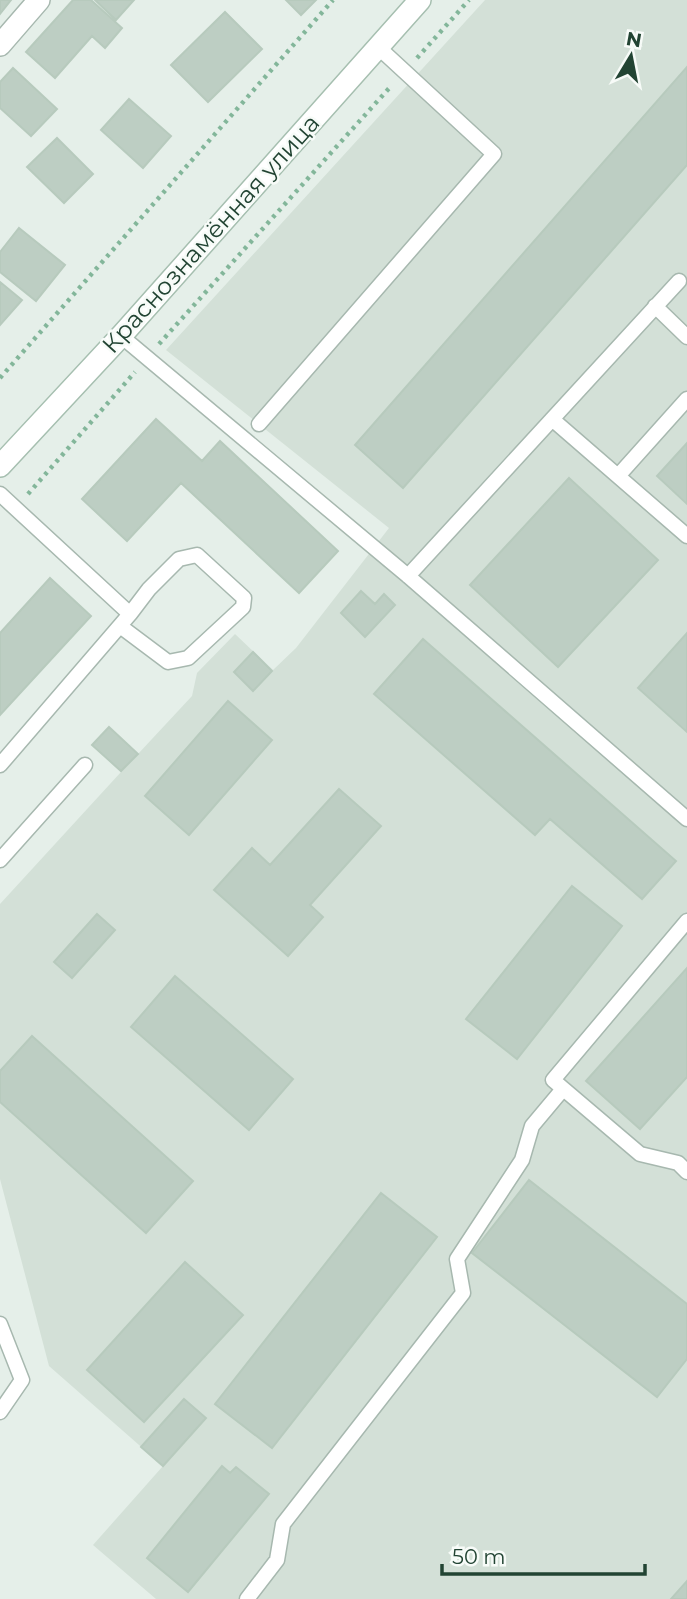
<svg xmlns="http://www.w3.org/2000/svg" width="687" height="1599" font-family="Montserrat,sans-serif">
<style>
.built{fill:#d3e0d7}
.building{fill:#bdcec3;stroke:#b7cabd;stroke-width:2}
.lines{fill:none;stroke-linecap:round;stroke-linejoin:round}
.lane-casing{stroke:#a7b8af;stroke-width:17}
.street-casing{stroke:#a7b8af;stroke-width:24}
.secondary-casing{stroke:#a6bfb0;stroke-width:24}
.path{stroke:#83b69a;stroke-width:4.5;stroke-dasharray:3.5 5;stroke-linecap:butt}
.lane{stroke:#fff;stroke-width:14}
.street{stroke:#fff;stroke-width:21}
.secondary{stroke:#fff;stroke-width:21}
.labels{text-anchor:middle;stroke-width:5;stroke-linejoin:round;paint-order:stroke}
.street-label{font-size:24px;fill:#243;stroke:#f7fbf8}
</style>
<rect width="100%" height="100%" fill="#e5efe9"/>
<path class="built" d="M485,0H687V1599H156L93,1545L163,1466L49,1366L0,1179V904L121,772L92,745L109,727L138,754L192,696L197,673L235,634L273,670L296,648L389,528L166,350Z"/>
<path class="building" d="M0,0H11L0,14Z
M73,0H91L122,28L105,48L92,36L55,78L26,52Z
M95,0H134L116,20Z
M286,0H316L301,15Z
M225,12L262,49L208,102L171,65Z
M687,67V165L403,488L355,445Z
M13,68L57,109L31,136L0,108V82Z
M129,99L171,136L143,168L101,130Z
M57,138L93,174L64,203L27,167Z
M19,228L65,265L36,301L0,272V252Z
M0,282L22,300L0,325Z
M156,419L202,461L220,441L338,551L299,593L181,483L127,541L82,499Z
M687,443V504L657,476Z
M569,478L658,560L558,667L470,585Z
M50,578L91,616L0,715V633Z
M361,591L375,604L384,594L395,605L365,637L341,613Z
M687,633V732L638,688Z
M423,639L676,861L642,899L550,819L535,835L374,694Z
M253,652L272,671L253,691L234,672Z
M228,701L272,740L189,835L145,796Z
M109,727L138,754L121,771L92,745Z
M339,789L381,826L310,905L323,917L288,956L214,890L252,848L270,865Z
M572,886L622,926L517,1059L466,1019Z
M97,914L115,930L72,978L54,962Z
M687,968V1077L640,1129L586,1081Z
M175,976L293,1079L249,1130L131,1027Z
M32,1036L193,1181L146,1233L0,1102V1071Z
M529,1180L687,1304V1359L657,1397L472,1253Z
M381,1193L437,1237L272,1448L215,1404Z
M185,1262L243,1315L144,1422L87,1370Z
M184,1399L206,1418L163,1466L141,1447Z
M222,1466L230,1473L236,1467L269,1494L188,1592L147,1558Z
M687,1581V1599H671Z"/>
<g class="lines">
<g class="lane-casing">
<path id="lane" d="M655,306L687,337
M121,336L408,576L687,819
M552,419L687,536
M259,424L494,154L378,47
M618,476L687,399
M0,494L130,614L0,765
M408,576L679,281
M120,626L168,662L188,658L243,607L244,598L197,555L179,559L149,589L130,614
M0,860L85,765
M687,921L553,1080L640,1154L678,1163L687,1172
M0,1324L22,1380L0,1412
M247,1599L277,1560L283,1524L463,1293L457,1259L522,1160L532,1126L563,1089"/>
</g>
<g class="street-casing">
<path id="street" d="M0,45L39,0"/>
</g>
<g class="secondary-casing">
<path id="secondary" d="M0,466L121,336L420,0"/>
</g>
<path class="path" d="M417,58L469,0
M159,344L392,85
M0,378L333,0
M28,494L135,372"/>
<use href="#lane" class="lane"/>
<use href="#street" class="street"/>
<use href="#secondary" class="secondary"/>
</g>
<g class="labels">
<g class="street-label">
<text transform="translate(211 234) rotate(-48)" y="8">Краснознамённая улица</text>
</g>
</g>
<g transform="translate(631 56) rotate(10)" stroke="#f7fbf8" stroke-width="5" paint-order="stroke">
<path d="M0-5L12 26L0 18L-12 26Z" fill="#224433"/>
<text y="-10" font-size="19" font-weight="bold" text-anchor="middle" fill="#224433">N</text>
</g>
<path d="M442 1564v10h203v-10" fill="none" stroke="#224433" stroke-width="3.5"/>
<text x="452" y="1564" font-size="21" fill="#224433" stroke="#f7fbf8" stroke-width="5" paint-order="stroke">50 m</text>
</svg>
